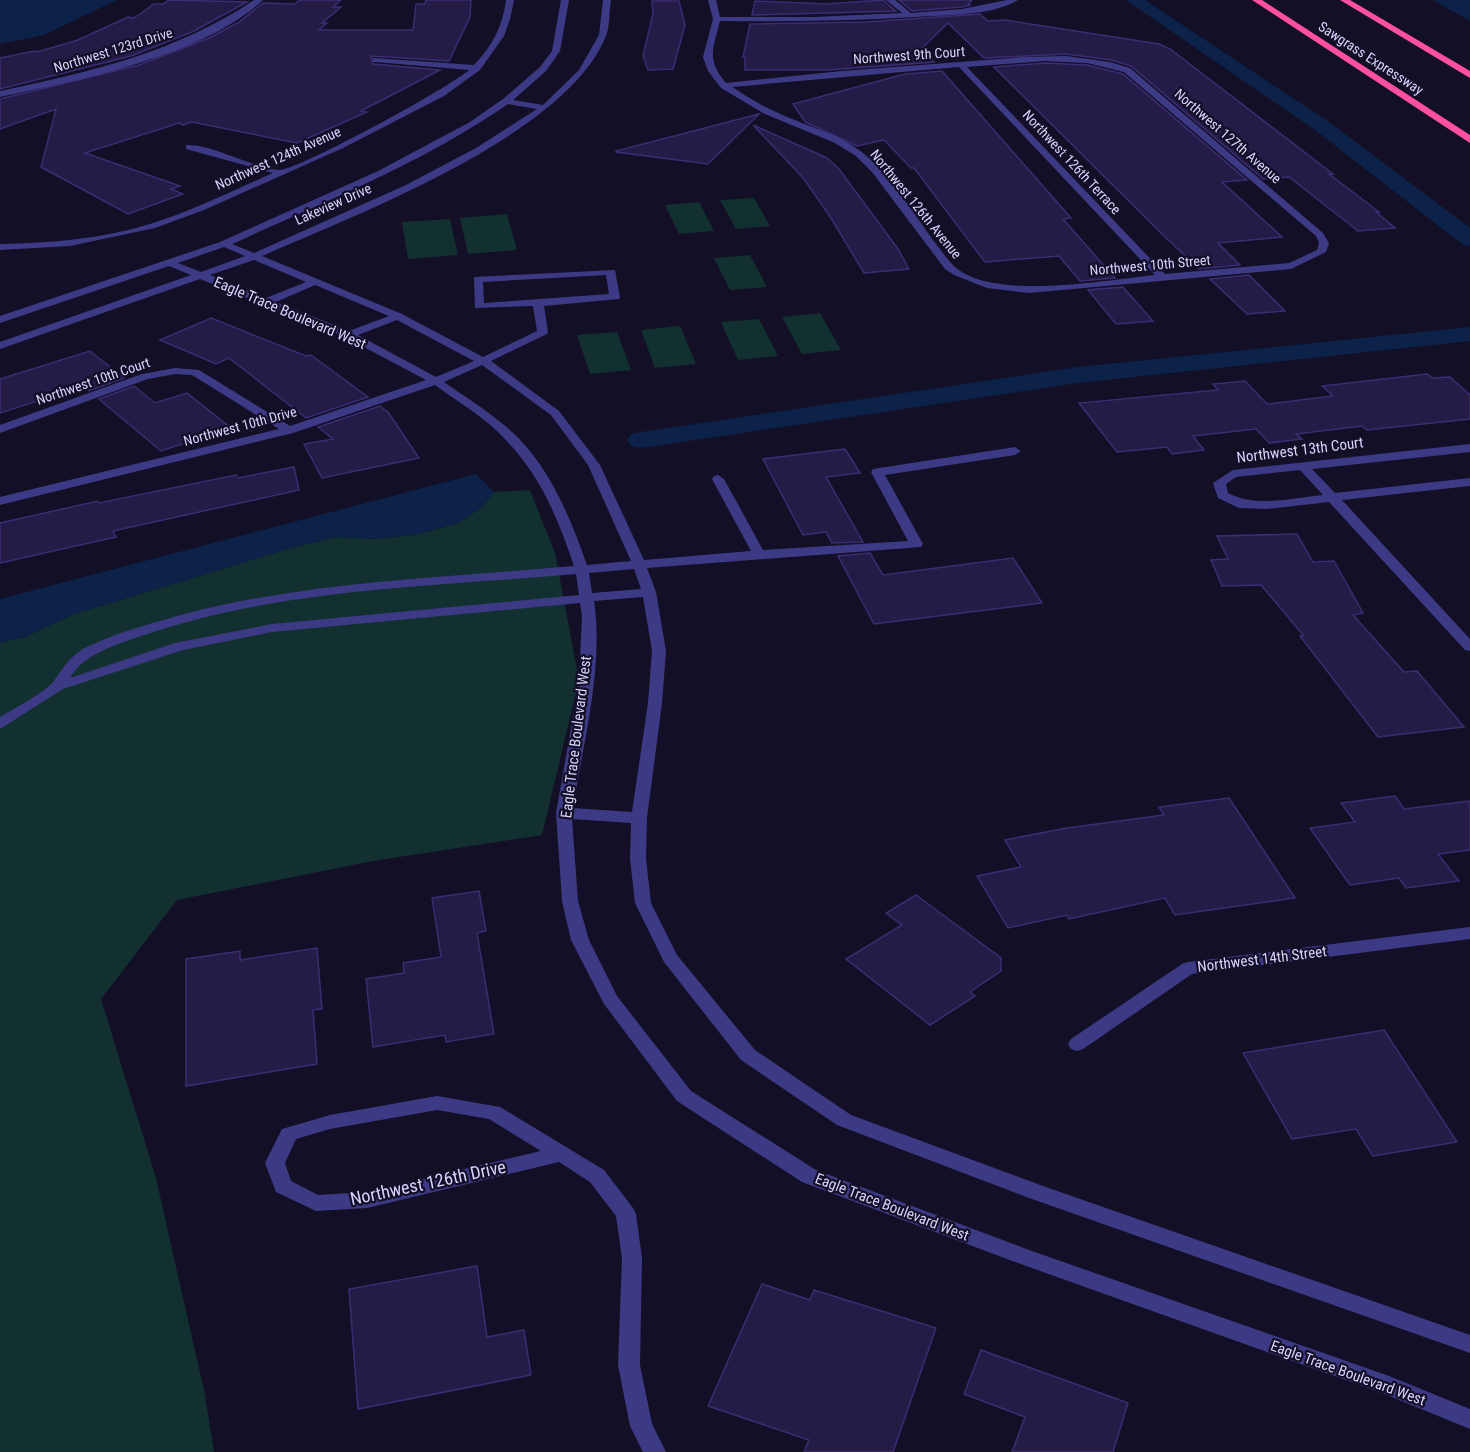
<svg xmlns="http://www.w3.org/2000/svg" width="1470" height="1452" font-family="'Roboto Condensed',sans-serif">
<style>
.green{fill:#12302f}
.water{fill:#0c2248}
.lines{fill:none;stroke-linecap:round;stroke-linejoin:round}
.canal{fill:#0c2248;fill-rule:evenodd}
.building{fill:#241b47;stroke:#3b2d73;stroke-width:1.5}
.minor{fill:#3d3a85;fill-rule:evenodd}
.highway{fill:#ff4fa3;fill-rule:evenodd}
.labels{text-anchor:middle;stroke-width:4.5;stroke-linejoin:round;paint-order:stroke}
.far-street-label{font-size:14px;fill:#d9d4ff;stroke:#130f26}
.street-label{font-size:15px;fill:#d9d4ff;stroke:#130f26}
.near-street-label{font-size:18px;fill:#d9d4ff;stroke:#130f26}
</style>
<rect width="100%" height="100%" fill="#130f26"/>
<path class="green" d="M754,198L770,226L736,229L720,200Z
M699,202L714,231L679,234L665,205Z
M507,214L517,250L468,254L460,218Z
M450,219L458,255L408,259L402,222Z
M750,255L767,287L730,290L714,258Z
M820,313L841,350L802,354L782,317Z
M759,319L778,356L738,360L721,322Z
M680,326L696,364L655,368L641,330Z
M617,332L631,370L590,374L577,335Z
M530,490L555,553L579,680L542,835L373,861L177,900L101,999L156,1178L205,1395L214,1452H0V643L27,636L74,614L291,548L336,537L379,539L418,534L458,523L481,508L494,492Z"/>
<path class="water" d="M0,0H117L44,35L0,44Z
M1433,0H1470V21Z
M476,474L494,492L481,508L458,523L418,534L379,539L336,537L291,548L74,614L27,636L0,643V599Z"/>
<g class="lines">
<path class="canal" d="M1126,0H1145L1329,122L1470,228V246L1462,244L1315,130Z
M1470,327V341L1078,383L641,448L631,446L627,440L631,434L641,432L1078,367Z"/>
</g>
<path class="building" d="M169,0L247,2L194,31L131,56L0,89V58L34,51L37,52L78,40L128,17L134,18L154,4H163Z
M300,0H341L333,7H341L322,23H327L319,30H413L416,4H425L426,0H471L470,17L449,61L371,56L373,64L440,70L361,111L367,112L297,143L192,122L183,125L179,123L85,153L180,186L171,189L183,194L128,214L41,167L56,109L0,129V99L139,65L209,38L239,22L263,3L295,4Z
M883,0L896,11L752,15L755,1L826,4Z
M899,0H972L968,4L970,5L962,7L912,11Z
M652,1H679L685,25L673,69L648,70L643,56L653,14Z
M980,14L988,21L1005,20L1159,44L1170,49L1333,174H1329L1379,212H1376L1395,228L1358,231L1289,177L1263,179L1131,66L1111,60L1066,54L984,58L948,23L922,48L934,62L828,70H745V57H743L750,24L866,22Z
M1045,63L1087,65L1123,74L1247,180L1222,182L1282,237L1218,243L1240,265L1199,269L1161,233L994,67Z
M942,71L1071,218L1063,219L1115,278L1080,281L1059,256L985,262L914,168H911L884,140L857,146L805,122L793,104L905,74Z
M759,114L708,164L616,152V151Z
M753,125L827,158L839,169L898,249L909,269L864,273L831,218L804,179Z
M1249,275L1285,311L1247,314L1210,279Z
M1123,287L1153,321L1116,324L1088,290Z
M211,318L306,356L311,355L368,397L306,418L229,358L216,364L160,340Z
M90,351L124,378L89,391L84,386L0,413V379Z
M1427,374L1433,378L1450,377L1470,395V419L1367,430L1362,426L1296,434L1302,439L1269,443L1256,429L1193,436L1204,450L1172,454L1167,447L1117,452L1079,403L1218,390L1213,384L1245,381L1267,404L1333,396L1322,386Z
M134,386L155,403L187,393L231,428L161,451L99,399Z
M380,406L388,412L419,458L322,478L304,444L333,439L318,427Z
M845,449L860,473L826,477L863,542L832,543L826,532L803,535L763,459Z
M294,467L299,490L113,531L116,537L0,563V523L98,501L99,503L236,475L238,478Z
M1297,534L1313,562L1334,561L1363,613L1353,615L1404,672L1417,671L1464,727L1378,737L1300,636H1304L1261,585L1222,586L1211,560L1228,559L1217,536Z
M870,553L883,575L1013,558L1042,603L874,624L838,556Z
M1395,796L1404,809L1470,801V850L1438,854L1459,881L1406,888L1399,878L1350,885L1310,828L1355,822L1341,803Z
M1229,798L1295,898L1175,915L1165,898L1069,919L1067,915L1008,928L977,876L1021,867L1005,840L1067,828L1164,815L1159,807Z
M479,891L486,931L477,933L494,1034L446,1042L445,1035L373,1047L366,979L404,973L403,963L441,957L432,898Z
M916,895L1001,958V971L970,992L975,996L930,1025L846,959L902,925L886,913Z
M317,948L322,1009L313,1010L317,1064L186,1086V959L240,951V960Z
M1384,1030L1457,1142L1373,1156L1356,1129L1292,1139L1243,1053Z
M477,1266L487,1337L524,1330L531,1375L358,1409L349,1289Z
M762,1284L810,1300L814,1290L936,1328L893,1452H804L809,1440L708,1406Z
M981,1350L1128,1403L1113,1452H1012L1025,1417L964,1394Z"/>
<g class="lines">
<path class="minor" d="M254,0H263C203,56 79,80 0,97V91C90,72 177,52 254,0Z
M506,0H514L510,19L504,36L480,70L444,96L343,148L204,210L155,228L70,246L0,250V244C50,243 102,239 150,224C192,211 232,191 273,173L186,149V145C210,143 253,168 279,170C297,171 452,86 469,70L376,62H373V58L474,65C492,46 503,26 506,0Z
M561,0H569L560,51L546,71L513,100L543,105L579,70L599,35L603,0H611C609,11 610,26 606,36C566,136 357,214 262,256L402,314L483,357L537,331L533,306L475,308L474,277L615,270L620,297L619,299L544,306L548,332L547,334L491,361L559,411L600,465L644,560L751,551L712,479L714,476L718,475L724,479L763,550L908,541L871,472L873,469L1015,447L1021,451L1015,455L885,475L923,544L921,547L647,568L656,592L666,651L662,703L647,818L646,859L651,903L677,955L755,1050L851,1115L1043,1186L1470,1335V1353L1029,1198L837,1125L741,1060L664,962L635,903L630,859L631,823L572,819L578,901L589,940L617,996L691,1091L816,1170L1029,1250L1389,1376L1470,1409V1429L1382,1393L1015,1262L802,1182L677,1101L604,1004L571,940L562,901L556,813L579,683L582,616L580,603L272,632L183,650L63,689L0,729V717C13,709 44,693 53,682C63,669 68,658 83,649C112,634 146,625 177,616C306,581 442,578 574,566C556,513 539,472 498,432C480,414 455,400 435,385L293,433L0,505V497L279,429L192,375L175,374L148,379L0,433V425L142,374L175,368L199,370L290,426L426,380L345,337L200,279L0,349V342L191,275L169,266L0,323V316L220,242L378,171L470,122L503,99L540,67L552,51ZM508,104L537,109L476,148L406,185L254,253L232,244C326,201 423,163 508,104ZM224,247L245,256L201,272L178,263ZM254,260L306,282L266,298L210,275ZM606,275L609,294L484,303L483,282ZM315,285L389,316L349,331L276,302ZM397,320L474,361L436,377L358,335ZM482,365L551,415L588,465L631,561L587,565C569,514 547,460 504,425C485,409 464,396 444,382ZM634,569L641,589L592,593L589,573ZM576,574L579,595L272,624L175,643L70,678C84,654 113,646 138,637C277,588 431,587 576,574ZM643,597L652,651L648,703L632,812L573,808C583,744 604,667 594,601Z
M708,0H716L720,17H814L902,13L886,0H895L911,13L962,9L1007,0H1018C993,16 943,15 914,17C849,21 785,22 720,21C713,50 706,59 726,83L842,71L1023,57L1066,56L1110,62L1130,68L1323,233L1329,243L1326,252L1291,269L1029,293L987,288L954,275L945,269L872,172L856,156L835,143L765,114L721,88L708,71L703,57L713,19ZM1045,61L1087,63L1124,72L1316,236L1319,243L1317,250L1289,263L1165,274L967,67ZM959,67L1155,275C1106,280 986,303 951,263C922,229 896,180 863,153C837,132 801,125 772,110C758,104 745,95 732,87Z
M1470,444V452L1312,469L1335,493L1470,478V486L1342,500L1470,639V651L1465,650L1329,502L1267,509L1239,508L1218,498L1213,483L1233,470ZM1300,470L1323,495C1292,498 1256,508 1228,493L1226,484L1236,477Z
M1470,927V939L1192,974L1083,1049L1077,1051L1071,1049L1068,1044L1071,1039L1182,964L1188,962Z
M437,1096L500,1107L604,1170L633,1208L636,1214L642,1258L640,1365L652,1424L666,1452H643L630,1426L618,1365L622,1258L616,1216L590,1182L559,1162L367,1208L316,1211L276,1192L265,1163L282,1129L330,1115ZM437,1110L489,1119L541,1151L367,1192L318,1195L291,1181L285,1163L296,1139L330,1129Z"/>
<path class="highway" d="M1252,0H1262L1470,135V143Z
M1340,0H1350L1470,71V78Z"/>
</g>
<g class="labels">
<g class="far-street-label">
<text transform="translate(113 50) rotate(-17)" y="5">Northwest 123rd Drive</text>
<text transform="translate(909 55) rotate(-4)" y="5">Northwest 9th Court</text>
<text transform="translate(1371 58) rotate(33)" y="5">Sawgrass Expressway</text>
<text transform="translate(1228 136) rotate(41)" y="5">Northwest 127th Avenue</text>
<text transform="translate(278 158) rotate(-24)" y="5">Northwest 124th Avenue</text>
<text transform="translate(1072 162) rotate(47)" y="5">Northwest 126th Terrace</text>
<text transform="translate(333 204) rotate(-24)" y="5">Lakeview Drive</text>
<text transform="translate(916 204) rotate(51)" y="5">Northwest 126th Avenue</text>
<text transform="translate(1150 265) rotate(-5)" y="5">Northwest 10th Street</text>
<text transform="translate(93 381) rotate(-19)" y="5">Northwest 10th Court</text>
<text transform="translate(240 426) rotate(-15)" y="5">Northwest 10th Drive</text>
</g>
<g class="street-label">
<text transform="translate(290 313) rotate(23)" y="5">Eagle Trace Boulevard West</text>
<text transform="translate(1300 450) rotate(-7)" y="5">Northwest 13th Court</text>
<text transform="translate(576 737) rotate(-83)" y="5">Eagle Trace Boulevard West</text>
<text transform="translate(1262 959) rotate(-7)" y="5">Northwest 14th Street</text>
<text transform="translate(892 1207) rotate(21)" y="5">Eagle Trace Boulevard West</text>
<text transform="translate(1348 1373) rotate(20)" y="5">Eagle Trace Boulevard West</text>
</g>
<g class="near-street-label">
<text transform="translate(428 1183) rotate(-12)" y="6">Northwest 126th Drive</text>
</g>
</g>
</svg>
